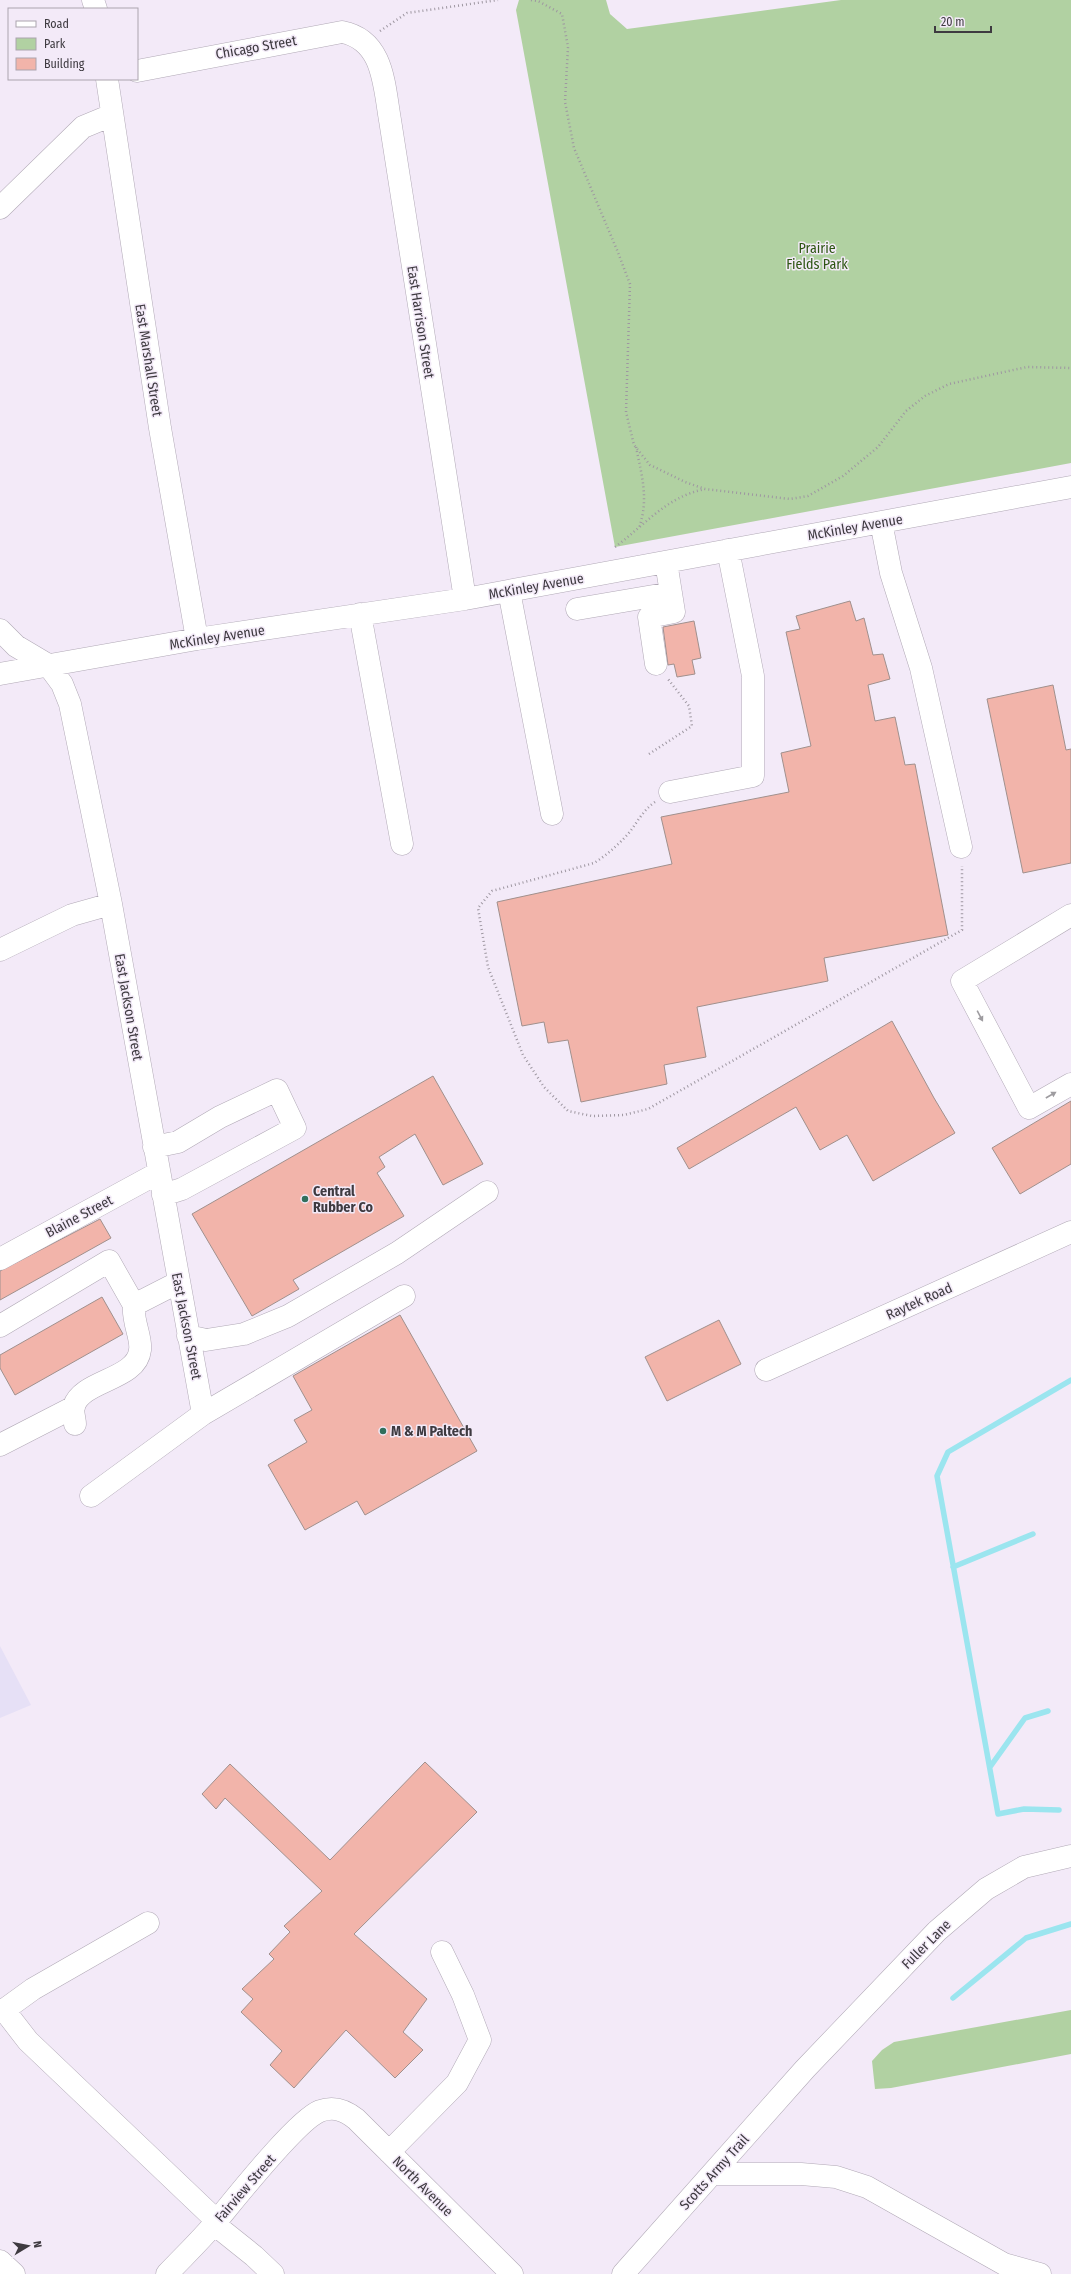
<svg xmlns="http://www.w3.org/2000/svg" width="1071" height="2274" font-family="'Fira Sans Condensed',sans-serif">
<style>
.industrial{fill:#e6e0f6}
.green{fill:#b1d1a2}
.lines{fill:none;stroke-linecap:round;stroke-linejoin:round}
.stream{stroke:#9be5ef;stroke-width:5.5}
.building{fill:#f2b4aa;stroke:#a0908d}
.minor-casing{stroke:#b1a9b6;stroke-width:23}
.path{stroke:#9e97a1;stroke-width:2.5;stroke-dasharray:1 3;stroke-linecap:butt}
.minor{stroke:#fff;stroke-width:22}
.oneway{fill:#9e9ca0}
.poi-dot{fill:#316f5c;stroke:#f3eaf8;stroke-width:1.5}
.labels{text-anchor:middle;stroke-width:3;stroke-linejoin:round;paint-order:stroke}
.street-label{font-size:14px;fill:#3e3a40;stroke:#f3eaf8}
.park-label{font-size:14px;fill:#2d5513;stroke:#f3eaf8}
.poi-label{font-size:14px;font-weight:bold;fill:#3e3a40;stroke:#f3eaf8;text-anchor:start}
</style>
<rect width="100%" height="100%" fill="#f3eaf8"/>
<path class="industrial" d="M0,1646L31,1705L0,1718Z"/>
<path class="green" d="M519,0H606L610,14L627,29L841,0H1071V463L615,547L516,10Z
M1071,2010V2054L891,2088L875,2089L872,2061L882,2050L894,2042Z"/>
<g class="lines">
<path class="stream" d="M953,1567L1033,1534
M990,1767L1025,1718L1048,1711
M1059,1810L1024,1809L998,1814L937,1476L948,1452L1071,1380
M953,1998L1026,1938L1071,1924"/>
</g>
<path class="building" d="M850,601L856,621L864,618L873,655L883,654L890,679L868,685L875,721L895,717L905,765L915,764L948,935L824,958L828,981L697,1007L706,1057L664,1065L667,1084L581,1102L568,1040L548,1043L544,1022L522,1026L497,902L672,864L661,817L789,792L781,753L811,746L786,632L800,629L796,616Z
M694,621L701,658L692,660L695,674L677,677L674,664L668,665L663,627Z
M1053,685L1066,750L1071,749V863L1023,873L987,699Z
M892,1021L934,1098L955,1133L873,1181L847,1135L820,1150L796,1107L689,1169L677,1148Z
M433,1076L483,1164L443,1185L415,1134L379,1157L385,1167L377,1173L404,1216L293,1280L299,1289L252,1316L192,1214Z
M1071,1101V1164L1020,1194L992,1148Z
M100,1219L111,1238L0,1300V1271Z
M102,1297L123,1334L15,1395L0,1368V1355Z
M400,1315L477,1451L365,1515L357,1501L305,1530L268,1465L307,1442L294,1420L312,1410L293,1376Z
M719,1320L741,1364L667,1401L645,1357Z
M425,1762L477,1812L354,1934L427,1999L403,2032L423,2050L395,2078L346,2030L294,2088L270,2065L282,2051L241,2012L253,1999L242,1989L274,1959L269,1954L290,1932L284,1926L322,1891L225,1798L216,1809L202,1794L230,1764L330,1860Z"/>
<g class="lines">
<g class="minor-casing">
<path id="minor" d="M93,0L96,9
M137,71L342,32C384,40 384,86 390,120L465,599
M107,79L160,428L197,639
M0,208L83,127L112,115
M881,522L891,573L921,668L961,847
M509,591L552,814
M577,609L671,593
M360,614L402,844
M0,630L16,646L48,665L62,684L70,704L111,904L203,1414
M656,664L649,617L674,612L666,562
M0,674L197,639L465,599L1071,487
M670,792L753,776V676L728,550
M1071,915L962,981L1029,1108L1071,1084
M0,950L72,915L111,904
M154,1147L178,1142L220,1117L277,1090L295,1128L182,1189L163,1195
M0,1259L158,1173
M0,1326L109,1261L134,1305
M188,1336L206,1340L244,1334L288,1316L397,1253L487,1192
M766,1370L1071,1232
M75,1424C75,1419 72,1411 74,1406C82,1380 137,1380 140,1350C142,1338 132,1321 134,1305L179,1282
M0,1445L74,1407
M91,1496L203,1414L404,1296
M0,2010H4L28,2041L217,2221
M4,2010L33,1989L148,1923
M389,2152L457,2083L480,2040L463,1995L442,1952
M712,2174H801L836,2177L867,2187L1004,2264L1040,2274
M214,2224L254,2256L273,2274
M0,2261L14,2274
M167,2274C183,2257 200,2241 215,2223C234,2200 297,2120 320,2111C334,2106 345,2110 356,2119L512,2274
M623,2274L805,2069L937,1931L986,1889L1024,1867L1071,1856"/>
</g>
<path class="path" d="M531,0L538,1L562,14L568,47L565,102L574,148L617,250L630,284L626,412L634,445L650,465L685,482L705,489L790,499L808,496L843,476L878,447L906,411L925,396L949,384L1027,367L1071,368
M380,31L407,13L498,0
M636,447C642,477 649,499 639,528
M615,547C645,525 666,497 705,489
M649,754L692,726L689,706L668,679
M655,802C643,810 637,823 628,834C618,845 607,855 594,863L492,891L478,908L488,967L523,1055L544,1087L568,1111L592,1116L624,1115L648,1109L962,930V866"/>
<use href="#minor" class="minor"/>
</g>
<defs><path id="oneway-solid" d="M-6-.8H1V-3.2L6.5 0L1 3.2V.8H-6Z"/></defs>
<g class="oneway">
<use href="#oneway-solid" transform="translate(980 1016) rotate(62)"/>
<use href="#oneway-solid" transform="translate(1051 1095) rotate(-30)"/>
</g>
<g class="poi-dot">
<circle cx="305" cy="1199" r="4"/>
<circle cx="383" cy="1431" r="4"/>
</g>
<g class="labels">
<g class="street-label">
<text transform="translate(256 47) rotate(-10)" y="5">Chicago Street</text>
<text transform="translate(421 322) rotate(81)" y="5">East Harrison Street</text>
<text transform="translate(149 360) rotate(81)" y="5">East Marshall Street</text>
<text transform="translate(855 527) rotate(-10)" y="5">McKinley Avenue</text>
<text transform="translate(536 586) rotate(-10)" y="5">McKinley Avenue</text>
<text transform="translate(217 637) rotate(-9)" y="5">McKinley Avenue</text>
<text transform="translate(129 1007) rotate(80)" y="5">East Jackson Street</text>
<text transform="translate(79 1216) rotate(-28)" y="5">Blaine Street</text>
<text transform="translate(919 1301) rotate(-24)" y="5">Raytek Road</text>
<text transform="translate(187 1326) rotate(79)" y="5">East Jackson Street</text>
<text transform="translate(926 1944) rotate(-45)" y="5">Fuller Lane</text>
<text transform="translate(714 2172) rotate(-48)" y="5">Scotts Army Trail</text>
<text transform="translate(423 2186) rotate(45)" y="5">North Avenue</text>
<text transform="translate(245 2188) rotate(-49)" y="5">Fairview Street</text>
</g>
<g class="park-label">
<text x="817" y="253">Prairie<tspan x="817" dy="16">Fields Park</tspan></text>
</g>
<g class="poi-label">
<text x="313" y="1196">Central<tspan x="313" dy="16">Rubber Co</tspan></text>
<text x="391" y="1436">M &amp; M Paltech</text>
</g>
</g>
<rect x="8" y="8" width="130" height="72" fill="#f3eaf8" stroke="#aba4ae"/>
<rect x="16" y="21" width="20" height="6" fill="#ffffff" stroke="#aba4ae"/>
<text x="44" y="28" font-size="12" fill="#3e3a40">Road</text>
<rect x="16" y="38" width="20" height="12" fill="#b1d1a2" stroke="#aba4ae"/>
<text x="44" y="48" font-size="12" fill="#3e3a40">Park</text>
<rect x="16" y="58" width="20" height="12" fill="#f2b4aa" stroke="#aba4ae"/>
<text x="44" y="68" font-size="12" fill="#3e3a40">Building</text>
<g transform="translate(28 2246) rotate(80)" stroke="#f3eaf8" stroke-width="3" paint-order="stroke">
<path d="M0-3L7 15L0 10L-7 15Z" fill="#3e3a40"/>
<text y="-6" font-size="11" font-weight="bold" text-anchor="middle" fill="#3e3a40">N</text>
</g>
<path d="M935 26v6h56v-6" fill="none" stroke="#3e3a40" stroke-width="2"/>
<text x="941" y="26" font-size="12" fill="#3e3a40" stroke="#f3eaf8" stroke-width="3" paint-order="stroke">20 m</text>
</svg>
